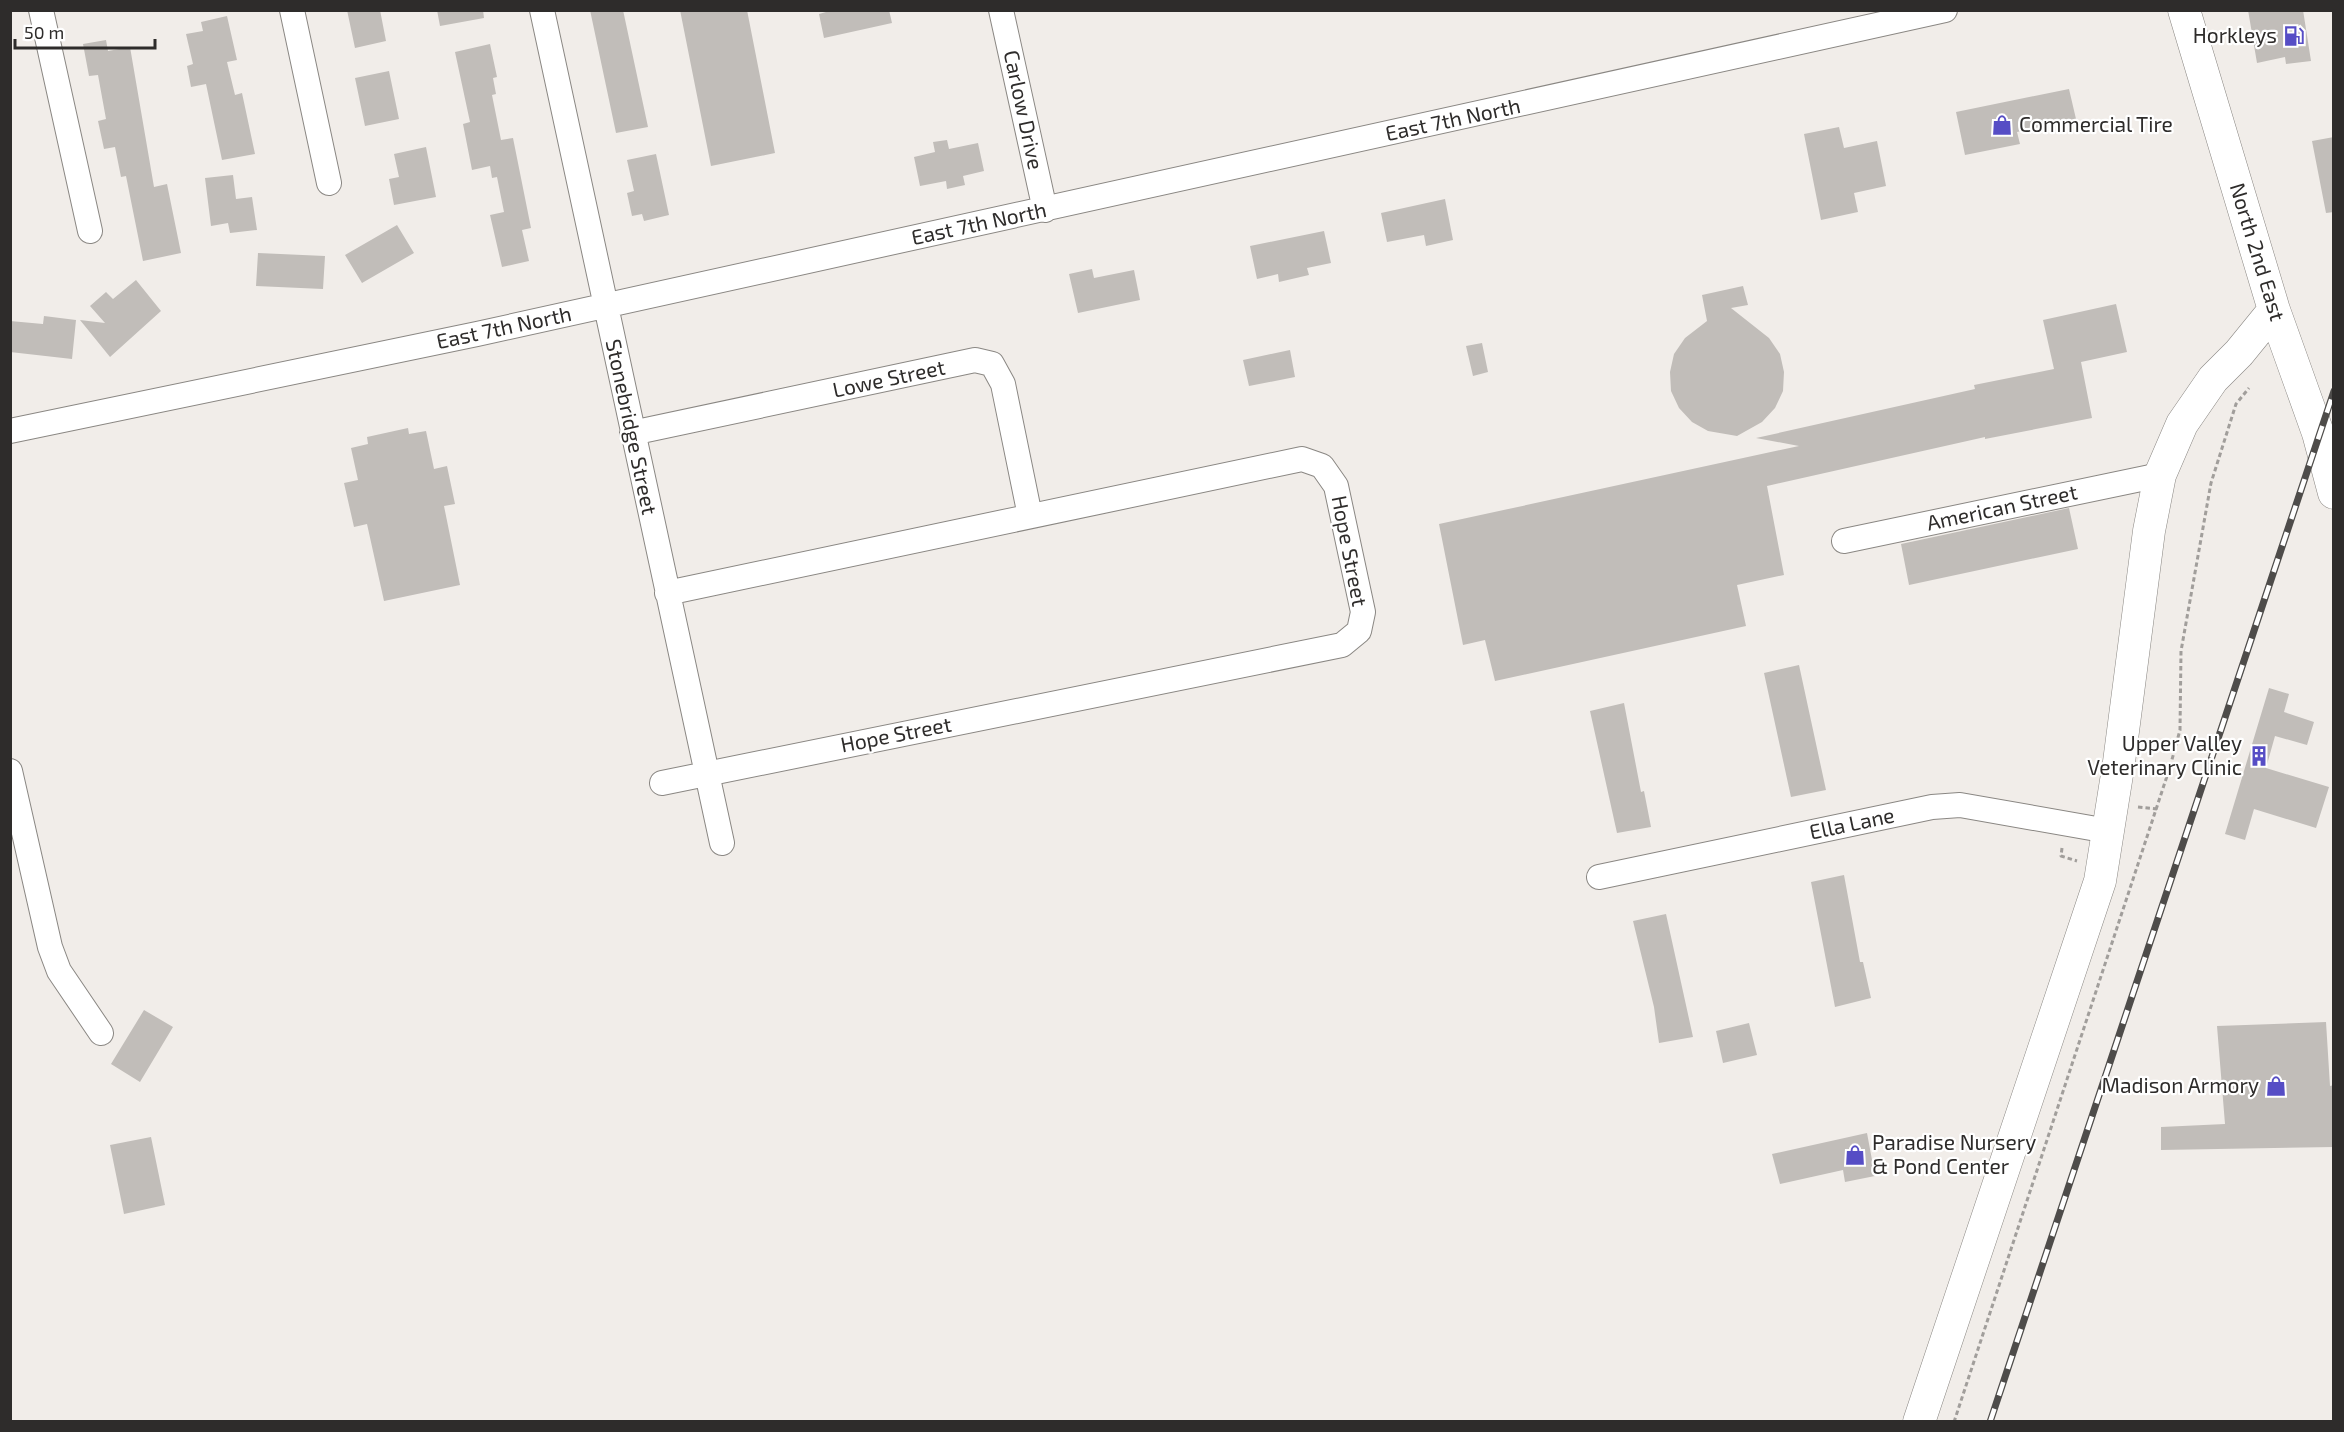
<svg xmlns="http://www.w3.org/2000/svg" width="2344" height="1432" font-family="'Exo 2',sans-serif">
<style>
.building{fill:#c1bdb9}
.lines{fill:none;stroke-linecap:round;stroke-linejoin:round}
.minor-casing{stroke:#8a8783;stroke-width:26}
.major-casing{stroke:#8a8783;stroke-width:33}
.path{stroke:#a19e9b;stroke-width:3;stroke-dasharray:4.5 3;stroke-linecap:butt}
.minor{stroke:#fff;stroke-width:24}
.major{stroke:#fff;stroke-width:32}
.rail-casing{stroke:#4e4c4a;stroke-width:7}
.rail{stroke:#fff;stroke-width:4.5;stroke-dasharray:14;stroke-linecap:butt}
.labels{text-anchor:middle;stroke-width:4.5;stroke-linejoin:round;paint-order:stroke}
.poi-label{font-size:21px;fill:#2e2c2b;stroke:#fff;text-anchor:end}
.street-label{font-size:21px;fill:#2e2c2b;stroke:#fff}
</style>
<rect width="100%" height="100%" fill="#f1ede9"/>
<path class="building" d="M347,10H380L386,41L355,48Z
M437,10H483L484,18L440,26Z
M590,10H623L648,127L616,133Z
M680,10H747L775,153L711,166Z
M833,10H889L892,23L824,38L819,14Z
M2248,10H2303L2311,61L2286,64L2285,57L2257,63Z
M227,16L237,60L227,62L235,95L242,93L255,154L222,160L206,84L191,87L187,66L193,64L186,34L203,31L201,22Z
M106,40L108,51L130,47L154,187L167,184L181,253L143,261L126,176L121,177L115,147L104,149L98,121L106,119L98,75L89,76L83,44Z
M490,44L497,77L493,78L496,94L492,95L501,140L513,138L531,228L522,230L529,261L502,267L490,215L504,212L497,177L492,178L490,166L472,170L463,124L470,122L455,52Z
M389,71L399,119L365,126L355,78Z
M2069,89L2076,119L2017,132L2020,144L1965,155L1956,112Z
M1839,127L1844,148L1877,141L1886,186L1854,193L1858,212L1821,220L1804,134Z
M2334,137V212L2326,213L2312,141Z
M947,140L949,149L978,143L984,171L963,176L965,185L947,189L946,181L920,186L914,157L935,152L933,142Z
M426,147L436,197L394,205L389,179L399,177L394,154Z
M656,154L669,215L644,221L642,214L632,216L627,193L634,191L627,160Z
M233,175L236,199L252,197L257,230L230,233L228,223L211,226L205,178Z
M1445,199L1453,240L1426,246L1424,235L1387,242L1381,213Z
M397,225L414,253L362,283L345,255Z
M1324,231L1331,263L1307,268L1309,275L1279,282L1278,274L1257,279L1250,246Z
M258,253L325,256L323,289L256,286Z
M1092,269L1094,278L1134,270L1140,300L1078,313L1069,274Z
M136,280L161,311L110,357L80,320L105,323L90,306L106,292L113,299Z
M1743,286L1748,305L1731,308L1769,338L1780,354L1784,372L1783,391L1775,408L1762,422L1737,436L1708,431L1692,422L1679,408L1671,391L1670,372L1674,354L1685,338L1707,321L1702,295Z
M2116,304L2127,352L2081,362L2092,418L1985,439V437L1767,486L1784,575L1737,585L1746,626L1495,681L1485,640L1463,645L1439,524L1799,446L1756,438L1975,389L1974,385L2054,369L2043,320Z
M44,316L76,320L72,359L10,352V321L43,324Z
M1482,343L1488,372L1473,376L1466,346Z
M1290,350L1295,377L1249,386L1243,360Z
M408,428L409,434L426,431L434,469L447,466L455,504L444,506L460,585L384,601L367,524L354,527L344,483L358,480L351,448L368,444L367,437Z
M2069,508L2078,549L1909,585L1901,544Z
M1799,665L1826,790L1791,797L1764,673Z
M2269,688L2289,694L2284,712L2314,722L2307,745L2275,736L2266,768L2329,787L2316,828L2254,809L2245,840L2225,834Z
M1624,703L1641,792L1644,791L1651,827L1617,833L1590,711Z
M1844,875L1860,962H1863L1871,998L1835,1007L1811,882Z
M1666,914L1693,1037L1659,1043L1654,1007L1633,921Z
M144,1010L173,1027L140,1082L111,1064Z
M2326,1022L2330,1086L2334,1085V1147L2161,1150V1127L2225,1124L2217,1026Z
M1749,1023L1757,1055L1723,1063L1716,1031Z
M1867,1133L1875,1176L1845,1182L1843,1170L1780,1184L1772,1154Z
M151,1137L165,1205L124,1214L110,1145Z"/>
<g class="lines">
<g class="minor-casing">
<path id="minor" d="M41,10L90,231
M292,10L329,183
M542,10L722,843
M1001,10L1045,210
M10,431L477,334L1945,10
M632,433L975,360L992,364L1003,384L1030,516
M1844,541L2160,475
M10,771L50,947L59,971L101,1033
M662,783L1342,645L1359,631L1363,612L1336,486L1322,466L1302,459L667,593
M1599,877L1932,807L1960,805L2108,831"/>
</g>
<g class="major-casing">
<path id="major" d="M2184,10L2274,310L2318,433L2334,493
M1919,1422L2100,881L2119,762L2149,531L2160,475L2182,424L2213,379L2239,353L2274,310"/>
</g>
<path class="path" d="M2138,807L2157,809
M2062,848L2061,856L2077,861
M1954,1422L2170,767L2180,730L2181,651L2211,483L2236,404L2249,388"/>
<use href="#minor" class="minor"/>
<use href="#major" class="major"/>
<g class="rail-casing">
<path id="rail" d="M1990,1422L2334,391"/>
</g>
<use href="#rail" class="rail"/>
</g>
<defs>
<g id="fuel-bare" transform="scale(1.62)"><path d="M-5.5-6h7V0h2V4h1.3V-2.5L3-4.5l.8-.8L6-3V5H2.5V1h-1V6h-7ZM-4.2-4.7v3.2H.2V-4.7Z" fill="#564dc5" stroke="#fff" stroke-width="2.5" paint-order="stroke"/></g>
<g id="shop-bare" transform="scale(1.62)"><path d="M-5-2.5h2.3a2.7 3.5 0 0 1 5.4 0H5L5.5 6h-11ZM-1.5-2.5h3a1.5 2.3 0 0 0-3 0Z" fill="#564dc5" stroke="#fff" stroke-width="2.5" paint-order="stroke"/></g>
<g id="building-bare" transform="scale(1.62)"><path d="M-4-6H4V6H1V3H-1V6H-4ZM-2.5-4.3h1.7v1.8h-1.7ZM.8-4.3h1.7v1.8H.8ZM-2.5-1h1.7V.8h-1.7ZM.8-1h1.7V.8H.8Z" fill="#564dc5" stroke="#fff" stroke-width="2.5" paint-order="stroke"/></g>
</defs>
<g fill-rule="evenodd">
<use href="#fuel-bare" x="2294" y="36"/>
<use href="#shop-bare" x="2002" y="125"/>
<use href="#building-bare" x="2259" y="756"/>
<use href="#shop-bare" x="2276" y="1086"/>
<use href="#shop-bare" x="1855" y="1155"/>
</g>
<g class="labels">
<g class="poi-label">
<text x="2277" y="43">Horkleys</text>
<text x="2019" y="132" text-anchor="start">Commercial Tire</text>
<text x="2242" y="751">Upper Valley<tspan x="2242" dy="24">Veterinary Clinic</tspan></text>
<text x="2259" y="1093">Madison Armory</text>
<text x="1872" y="1150" text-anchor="start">Paradise Nursery<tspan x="1872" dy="24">&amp; Pond Center</tspan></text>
</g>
<g class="street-label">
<text transform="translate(1023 110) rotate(78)" y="7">Carlow Drive</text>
<text transform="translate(1453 120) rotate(-12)" y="7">East 7th North</text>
<text transform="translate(979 224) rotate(-12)" y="7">East 7th North</text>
<text transform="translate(2257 252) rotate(73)" y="7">North 2nd East</text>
<text transform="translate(504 328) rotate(-12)" y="7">East 7th North</text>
<text transform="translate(889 379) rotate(-12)" y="7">Lowe Street</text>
<text transform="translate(631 427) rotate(78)" y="7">Stonebridge Street</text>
<text transform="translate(2002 508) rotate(-12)" y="7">American Street</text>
<text transform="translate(1349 551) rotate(79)" y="7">Hope Street</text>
<text transform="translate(896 735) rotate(-11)" y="7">Hope Street</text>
<text transform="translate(1852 824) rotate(-12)" y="7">Ella Lane</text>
</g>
</g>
<rect width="2344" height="1432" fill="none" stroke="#2e2c2b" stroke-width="24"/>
<path d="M15 39v9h140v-9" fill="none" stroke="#2e2c2b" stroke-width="3"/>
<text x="24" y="39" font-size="18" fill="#2e2c2b" stroke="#ffffff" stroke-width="4.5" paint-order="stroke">50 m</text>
</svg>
